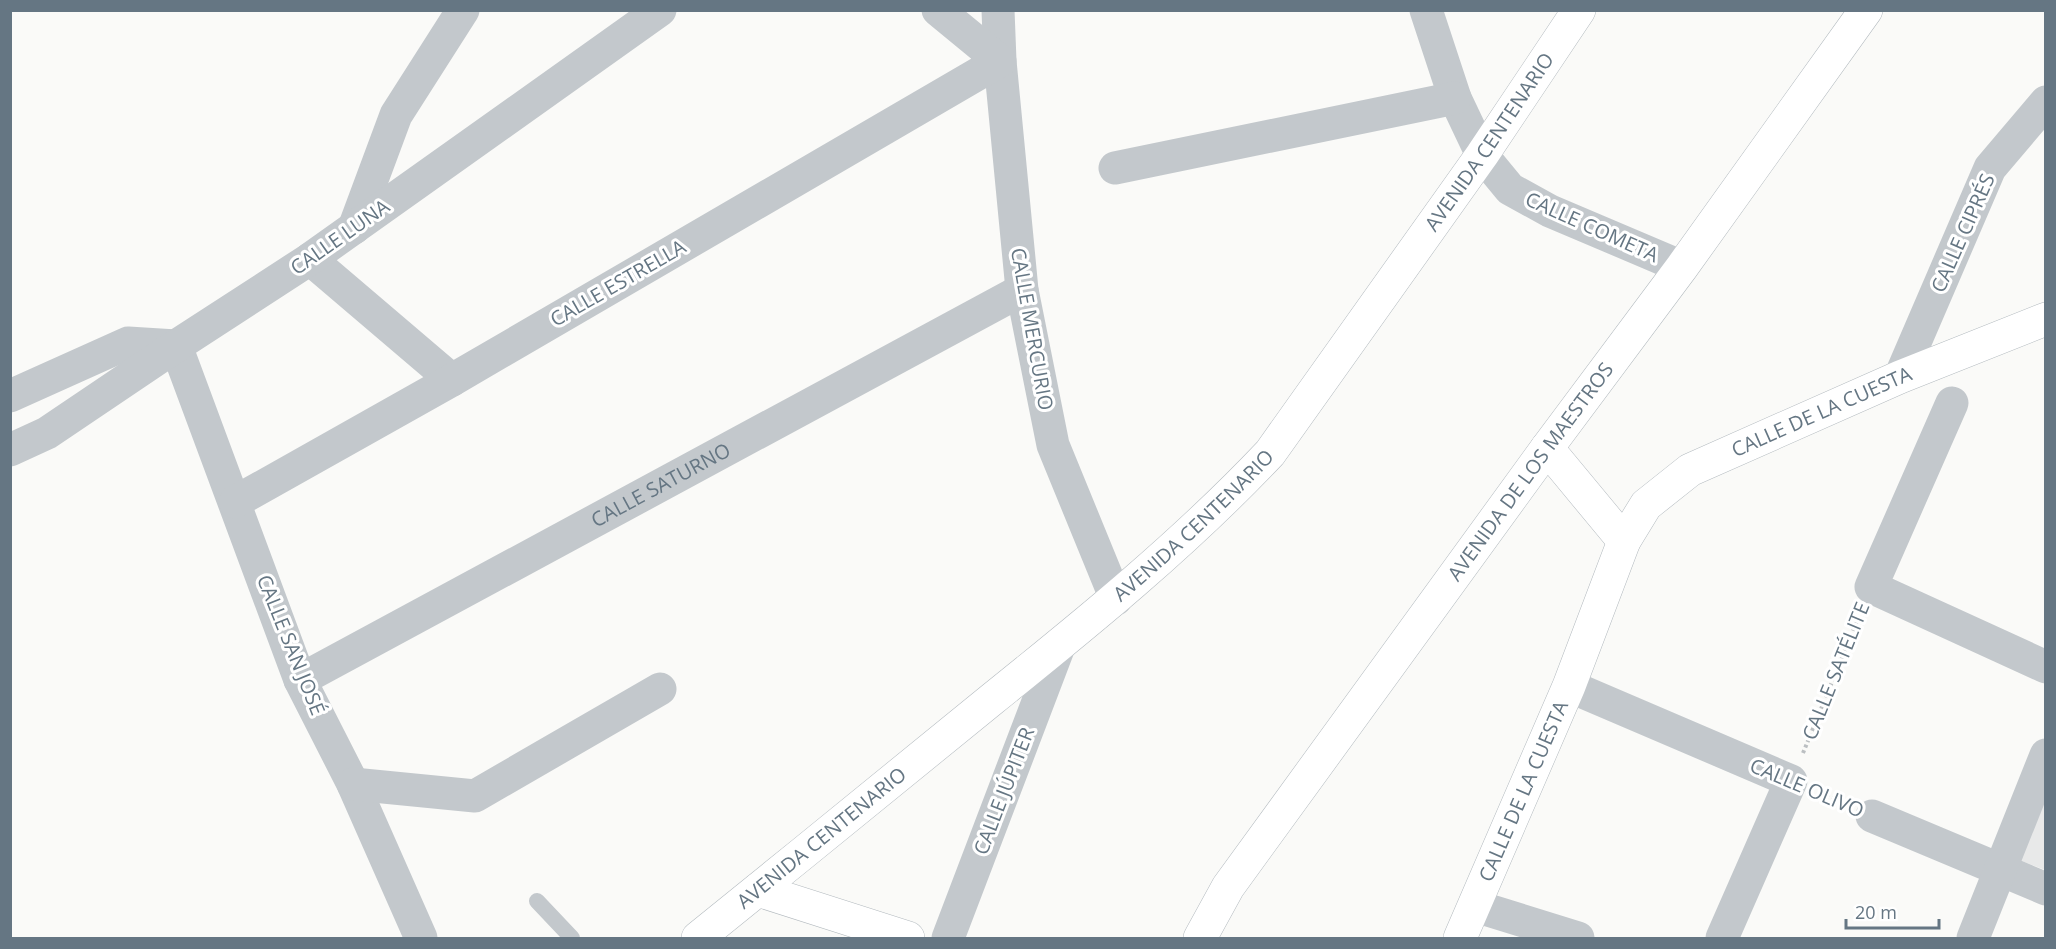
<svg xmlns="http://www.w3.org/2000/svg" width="2056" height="949" font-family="'Open Sans',sans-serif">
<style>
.built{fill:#e8e9e9}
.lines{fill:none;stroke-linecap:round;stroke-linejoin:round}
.secondary-casing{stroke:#b3babf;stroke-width:34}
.path{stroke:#bbbfc2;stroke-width:4;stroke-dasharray:3 3;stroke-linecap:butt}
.lane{stroke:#c3c8cc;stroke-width:16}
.street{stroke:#c3c8cc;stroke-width:33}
.secondary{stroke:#fff;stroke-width:33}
.labels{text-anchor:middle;stroke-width:6;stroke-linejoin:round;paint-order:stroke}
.street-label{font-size:20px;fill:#657683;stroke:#fff}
</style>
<rect width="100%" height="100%" fill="#fafaf8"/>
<path class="built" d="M2045,791V870L2019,860Z"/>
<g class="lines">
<g class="secondary-casing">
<g id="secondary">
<path id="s2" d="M1547,448L1624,541L1646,505L1690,470L1900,377L2046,319"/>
<path d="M758,890L908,938"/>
<path id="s3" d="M698,938C796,859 893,780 991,700C1088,622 1184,544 1270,453L1482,155L1579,10"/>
<path id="s4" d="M1200,938L1228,887L1547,448L1682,267L1866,10"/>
<path id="s5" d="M1460,938L1569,686L1624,541"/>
</g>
</g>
<path class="path" d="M1803,753L1859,616
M1821,793L1844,803"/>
<path class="lane" d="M537,901L572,938"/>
<g class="street">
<path d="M998,10L1000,61L1022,290L1053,445L1116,599"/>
<path d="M1426,10L1455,98L1482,155L1510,189L1550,211L1682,267"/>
<path d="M1115,168L1455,98"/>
<path d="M354,228L396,115L463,10"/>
<path d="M310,259L452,380"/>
<path d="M1900,377L1990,168L2046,102"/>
<path d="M10,396L128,343L176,346L300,680L353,784L421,938"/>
<path d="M1952,403L1871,587L2046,667"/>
<path d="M10,450L47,433L176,346L310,259L660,10"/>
<path d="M235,502L452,380L1000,61L938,10"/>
<path id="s1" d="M300,680L1022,290"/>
<path d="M1569,686L1791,781L1722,938"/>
<path d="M353,784L475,796L660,689"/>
<path d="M1872,816L2046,889"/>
<path d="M1475,906L1578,938"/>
<path d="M948,938L1060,644"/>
<path d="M1973,938L2046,755"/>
</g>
<use href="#secondary" class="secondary"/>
</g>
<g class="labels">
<g class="street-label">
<text dy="7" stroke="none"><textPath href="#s3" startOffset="1131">AVENIDA CENTENARIO</textPath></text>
<text transform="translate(1592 227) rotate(24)" y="7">CALLE COMETA</text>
<text transform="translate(1963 233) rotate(-66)" y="7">CALLE CIPRÉS</text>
<text transform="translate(340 237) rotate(-35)" y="7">CALLE LUNA</text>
<text transform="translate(618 283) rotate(-30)" y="7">CALLE ESTRELLA</text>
<text transform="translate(1032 329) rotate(80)" y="7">CALLE MERCURIO</text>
<text dy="7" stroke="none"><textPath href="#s2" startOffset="363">CALLE DE LA CUESTA</textPath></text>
<text dy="7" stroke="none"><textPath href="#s4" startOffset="572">AVENIDA DE LOS MAESTROS</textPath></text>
<text dy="7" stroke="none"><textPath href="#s1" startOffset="410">CALLE SATURNO</textPath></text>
<text dy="7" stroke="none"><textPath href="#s3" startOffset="645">AVENIDA CENTENARIO</textPath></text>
<text transform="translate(291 645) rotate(68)" y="7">CALLE SAN JOSÉ</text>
<text transform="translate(1836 671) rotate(-68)" y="7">CALLE SATÉLITE</text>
<text transform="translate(1807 788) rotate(23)" y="7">CALLE OLIVO</text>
<text transform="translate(1004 791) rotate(-69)" y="7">CALLE JÚPITER</text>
<text dy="7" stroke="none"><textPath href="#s5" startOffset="160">CALLE DE LA CUESTA</textPath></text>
<text dy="7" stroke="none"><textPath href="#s3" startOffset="159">AVENIDA CENTENARIO</textPath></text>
</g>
</g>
<rect width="2056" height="949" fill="none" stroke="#657683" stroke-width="24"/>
<path d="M1846 919v9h93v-9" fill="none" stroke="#657683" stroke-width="3"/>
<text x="1855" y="919" font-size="18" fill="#657683" stroke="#ffffff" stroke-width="4.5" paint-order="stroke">20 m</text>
</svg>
